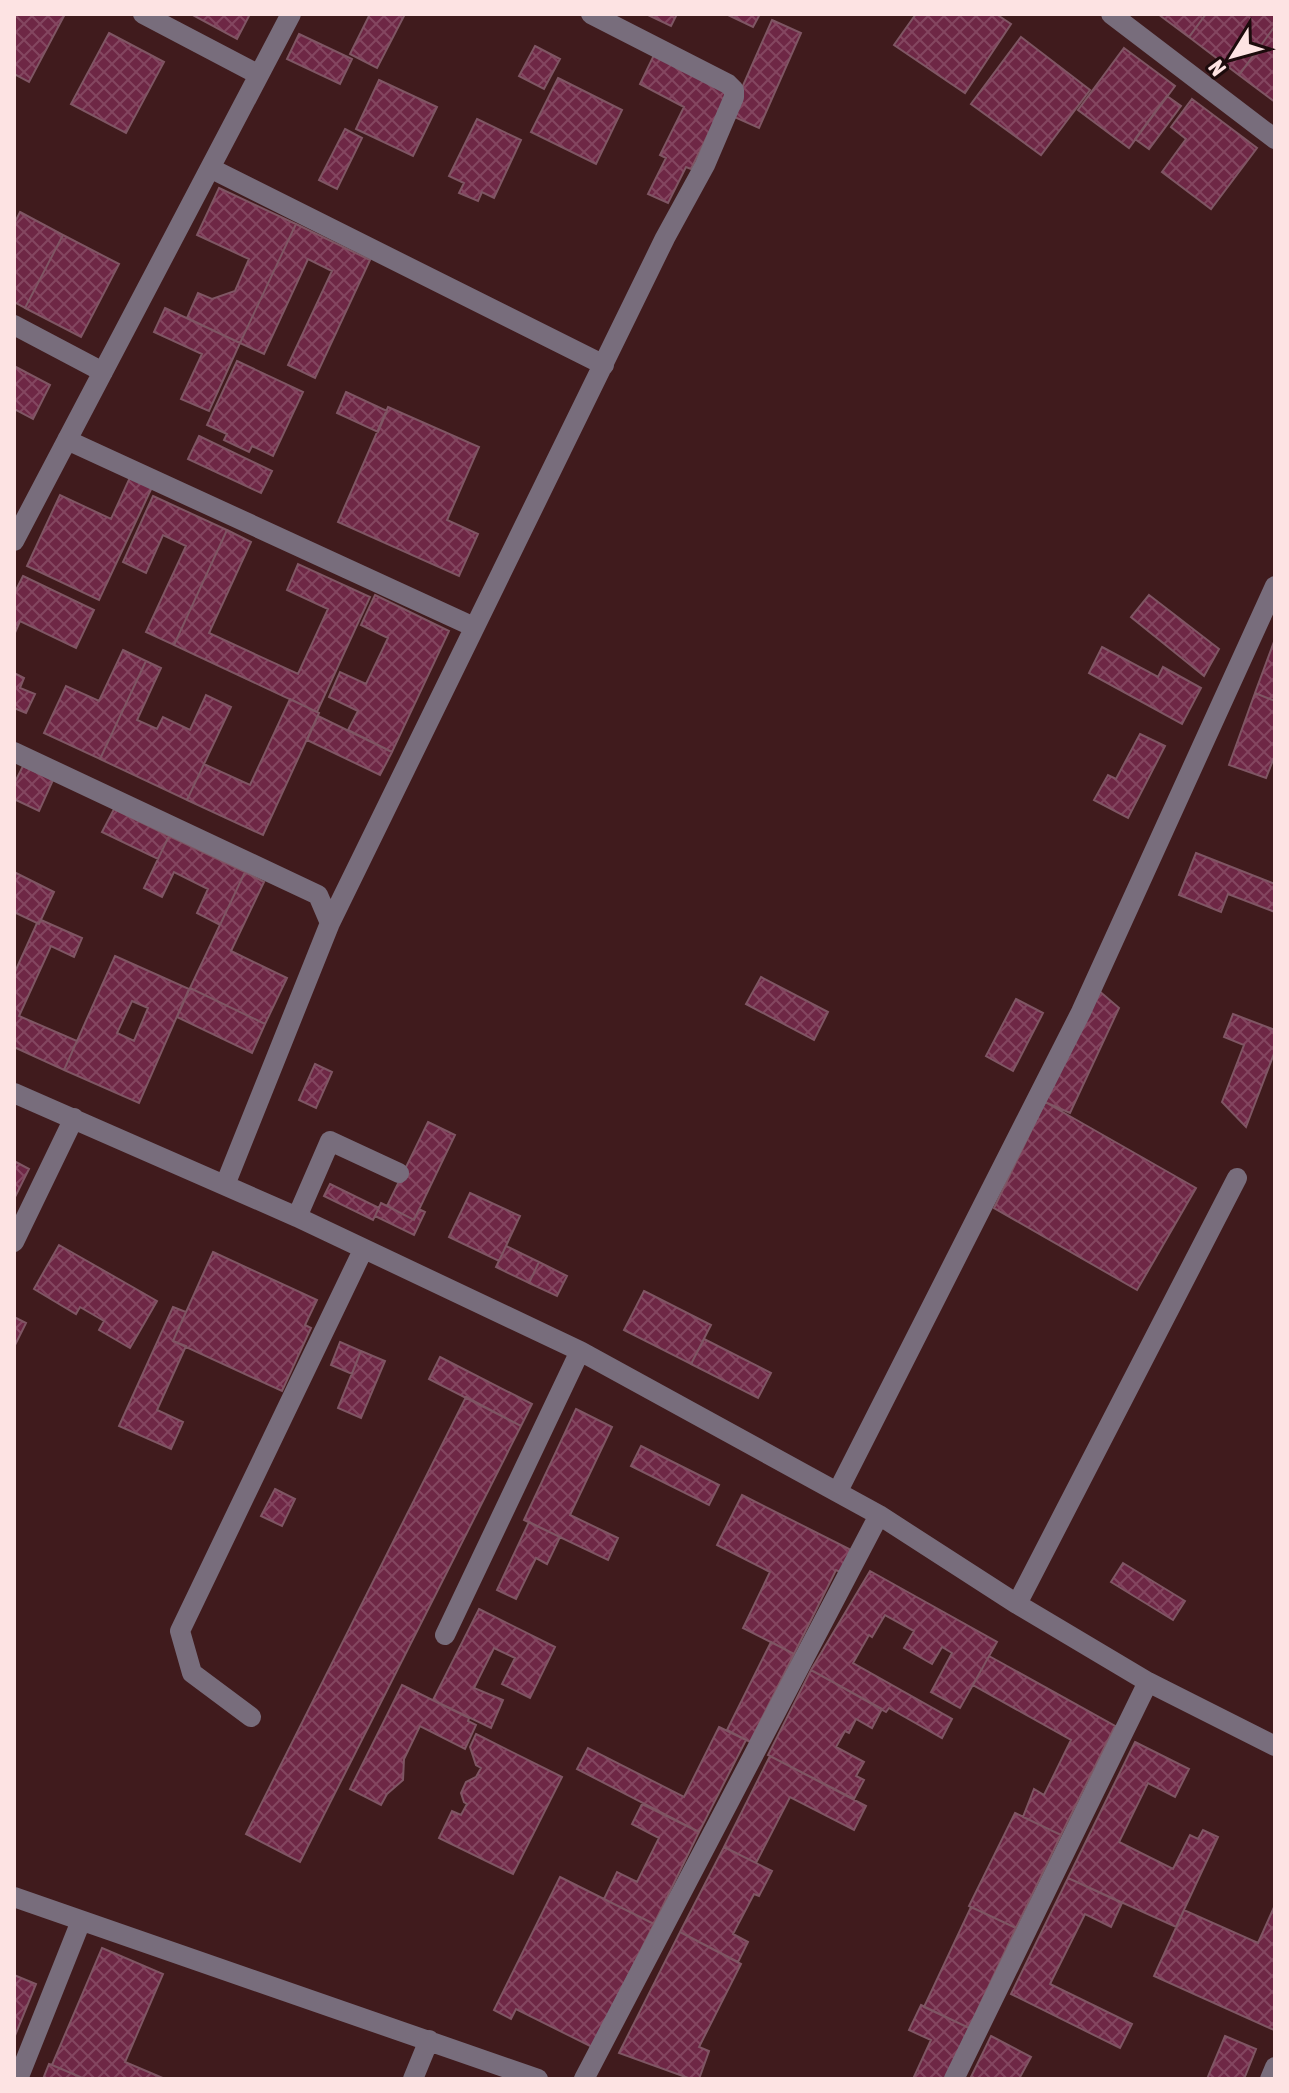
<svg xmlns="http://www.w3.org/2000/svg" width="1289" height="2093" font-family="'Asap Condensed',sans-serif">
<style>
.building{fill:url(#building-cross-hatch);stroke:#7f5664;stroke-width:2;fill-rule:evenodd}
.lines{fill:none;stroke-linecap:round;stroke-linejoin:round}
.minor{stroke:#786d7c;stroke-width:20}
</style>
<defs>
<pattern id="building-cross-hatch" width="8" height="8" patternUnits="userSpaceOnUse" patternTransform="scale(2)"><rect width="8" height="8" fill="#6e2745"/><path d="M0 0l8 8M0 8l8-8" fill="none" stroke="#844660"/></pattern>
</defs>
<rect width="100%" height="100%" fill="#401b1d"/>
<path class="building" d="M14,14H65L29,82L14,74Z
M191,14H250L237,39Z
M370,14H405L377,68L350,54Z
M646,14H677L671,26Z
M726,14H760L753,27Z
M916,14H996L1011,24L965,93L894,45Z
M1158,14H1206L1189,37Z
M1206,14H1275V26L1239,75L1189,37Z
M772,20L801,33L759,128L730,115Z
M1275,26V102L1239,75Z
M109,33L164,62L126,133L71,104Z
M299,34L352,59L340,84L287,59Z
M1021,37L1090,90L1041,155L971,104Z
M535,46L560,59L544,89L519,76Z
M1124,48L1175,86L1129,148L1078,110Z
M654,55L729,92L691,169L686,167L668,203L648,194L666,158L660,155L684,107L640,84Z
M558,78L622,110L596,164L531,132Z
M379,80L437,107L413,156L356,129Z
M1167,96L1181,106L1149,149L1135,139Z
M1192,99L1257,148L1211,209L1162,172L1186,139L1171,127Z
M477,119L521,140L494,198L482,192L478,201L459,193L464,183L449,176Z
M345,129L362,138L337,189L319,180Z
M219,188L296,224L240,343L187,318L198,293L212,299L235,291L249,259L197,235Z
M20,212L63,235L25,308L14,302V224Z
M296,224L370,260L315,378L288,365L332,271L308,259L264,354L240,343Z
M63,235L119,264L81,337L25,308Z
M165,308L240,343L209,411L181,399L202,354L154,332Z
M237,361L303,392L273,456L252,446L249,452L224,440L227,434L207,425Z
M14,366L50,385L33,419L14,409Z
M346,392L387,411L378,432L337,413Z
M388,407L479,447L447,520L478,534L459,576L338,522Z
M199,436L272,471L261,493L188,459Z
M132,473L154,483L99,600L27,566L60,495L111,519Z
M153,496L227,530L174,645L146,632L186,546L163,535L146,573L123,562Z
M227,530L251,542L209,633L298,674L328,609L287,590L298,564L370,597L317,712L174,645Z
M23,576L94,610L76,648L20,621L14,635V594Z
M375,595L449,631L392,752L348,730L358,711L329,697L340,672L366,684L388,638L361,625Z
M1149,595L1219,649L1204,676L1131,617Z
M1275,639V701L1255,693Z
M1102,647L1158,677L1163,667L1201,688L1182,724L1089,673Z
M123,650L146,661L100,759L44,733L66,686L99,701Z
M146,661L161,668L137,720L157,729L163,717L190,730L206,695L231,707L187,800L100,759Z
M14,673L24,678L20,688L35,694L26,713L14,708Z
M1255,693L1275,701V755L1266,778L1229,765Z
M290,699L319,713L263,835L187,800L204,764L250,785Z
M318,716L392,752L380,775L307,740Z
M1140,734L1165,746L1128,818L1094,800L1108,775L1116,779Z
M23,766L53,780L39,811L14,799V784Z
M114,809L169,836L158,859L102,832Z
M169,836L245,872L220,925L197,913L208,889L174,872L162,897L144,888Z
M1196,853L1275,884V912L1228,894L1221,912L1179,895Z
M14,872L54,892L39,924L14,912Z
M245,872L264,882L231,951L287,978L265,1024L190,988Z
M41,920L82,938L74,957L51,946L19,1016L77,1041L64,1070L14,1047V974L37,923L39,924Z
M115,956L189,989L139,1103L64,1070ZM132,1001L148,1008L134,1041L117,1033Z
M761,977L828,1012L814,1040L746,1004Z
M190,988L265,1024L252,1053L177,1017Z
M1098,990L1119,1008L1070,1113L1045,1102Z
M1016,999L1043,1013L1013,1071L986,1056Z
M1233,1014L1275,1030V1051L1246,1127L1222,1102L1244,1045L1224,1037Z
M315,1064L332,1072L316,1108L299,1100Z
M1045,1102L1196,1188L1137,1290L994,1208Z
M428,1122L455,1135L414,1220L387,1206Z
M14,1161L29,1169L14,1199Z
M330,1184L379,1208L373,1220L324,1196Z
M470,1193L520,1216L499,1261L449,1237Z
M381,1203L414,1220L419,1209L425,1212L414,1235L375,1216Z
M59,1245L157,1301L130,1348L99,1330L104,1321L80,1307L76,1314L34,1289Z
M506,1246L539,1262L529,1283L496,1267Z
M213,1252L317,1300L305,1325L311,1328L282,1391L173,1341Z
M539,1262L567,1276L557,1296L529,1283Z
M644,1291L711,1325L691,1364L624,1330Z
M173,1307L186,1312L173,1341L186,1346L157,1410L183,1422L171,1449L119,1426Z
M14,1317L26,1323L14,1347Z
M704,1339L771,1373L758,1398L691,1364Z
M340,1342L361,1351L352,1374L331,1365Z
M361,1351L385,1361L361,1418L338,1408Z
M440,1357L532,1404L521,1426L429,1379Z
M466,1397L521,1426L300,1862L246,1834Z
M576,1409L612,1427L570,1515L618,1538L608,1560L524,1520Z
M641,1446L719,1485L709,1505L631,1466Z
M275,1489L295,1499L282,1526L261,1516Z
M742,1495L851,1550L840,1572L836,1570L794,1654L743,1628L770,1572L717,1545Z
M529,1522L560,1537L547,1564L536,1558L516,1599L497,1590Z
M1123,1563L1185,1601L1173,1620L1111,1582Z
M870,1571L997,1642L960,1708L931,1692L952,1653L942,1647L932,1664L904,1648L914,1631L885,1615L872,1637L869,1635L853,1663L952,1719L942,1738L889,1708L886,1712L811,1670Z
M479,1609L555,1647L530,1698L502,1684L515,1658L494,1648L474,1688L503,1700L491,1728L433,1700Z
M771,1642L794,1654L750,1742L727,1730Z
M989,1656L1115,1726L1061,1835L1023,1817L1034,1789L1044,1795L1071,1740L973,1685Z
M811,1670L882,1709L872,1728L856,1719L849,1733L845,1731L836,1747L864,1762L856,1776L864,1780L854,1799L768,1755Z
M402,1685L469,1718L468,1721L476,1725L465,1749L420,1726L404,1759L403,1780L387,1794L381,1805L350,1789Z
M719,1727L746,1740L699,1832L577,1769L588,1748L684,1797Z
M476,1734L562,1777L513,1874L439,1838L452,1811L461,1815L467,1804L464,1802L461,1793L466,1782L476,1777L481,1768L476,1765L470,1747Z
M1135,1742L1189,1769L1175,1797L1148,1783L1119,1842L1173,1869L1190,1835L1198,1839L1203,1830L1218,1837L1176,1927L1068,1878Z
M770,1756L866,1806L854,1830L790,1797L756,1863L724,1847Z
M642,1804L699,1832L654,1924L604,1899L617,1872L637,1882L659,1838L632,1824Z
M1015,1813L1061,1835L1016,1928L969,1906Z
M724,1847L772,1871L759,1896L754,1894L733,1934L748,1942L738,1962L680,1932Z
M560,1877L654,1924L592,2047L516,2009L511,2019L494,2010Z
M1068,1878L1122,1903L1111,1927L1085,1914L1050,1984L1132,2024L1120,2048L1011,1994Z
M1275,1905L1274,2030L1154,1976L1184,1910L1258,1943Z
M971,1907L1016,1928L969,2028L924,2007Z
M680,1932L741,1964L699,2047L709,2051L699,2079H691L619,2053Z
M102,1948L163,1974L125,2062L165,2079H85L52,2065Z
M14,1975L36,1984L14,2038Z
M921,2005L969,2028L945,2079H913L931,2040L909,2030Z
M991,2036L1031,2057L1019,2079H970Z
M1225,2036L1256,2049L1244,2079H1207Z
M49,2064L52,2065L85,2079H43Z"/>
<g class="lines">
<path class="minor" d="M143,14L259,75
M1111,14L1275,139
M210,168L604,365
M14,325L103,372
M67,440L474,627
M14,541L291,14
M14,752L318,895L330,923L225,1185
M330,923L665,238L705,165L734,97V90L728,84L591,14
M14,1093L297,1217L580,1351L879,1515L1017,1604L1148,1682L1275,1746
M297,1217L330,1141L399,1173
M14,1242L74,1118
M838,1491L1081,1012L1275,586
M1017,1604L1237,1178
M445,1635L580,1351
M251,1717L192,1673L180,1631L363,1250
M14,1897L538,2079
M18,2079L81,1921
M413,2079L429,2040
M584,2079L879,1515
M954,2079L1148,1682
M1270,2079L1275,2067"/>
</g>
<rect width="1289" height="2093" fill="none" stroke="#fde3e3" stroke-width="32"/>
<g transform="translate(1233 56) rotate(233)" stroke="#1c0b0c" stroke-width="6" paint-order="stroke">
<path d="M0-6L14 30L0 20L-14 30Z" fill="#fde3e3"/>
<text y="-12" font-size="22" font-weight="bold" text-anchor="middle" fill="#fde3e3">N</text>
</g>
</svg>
